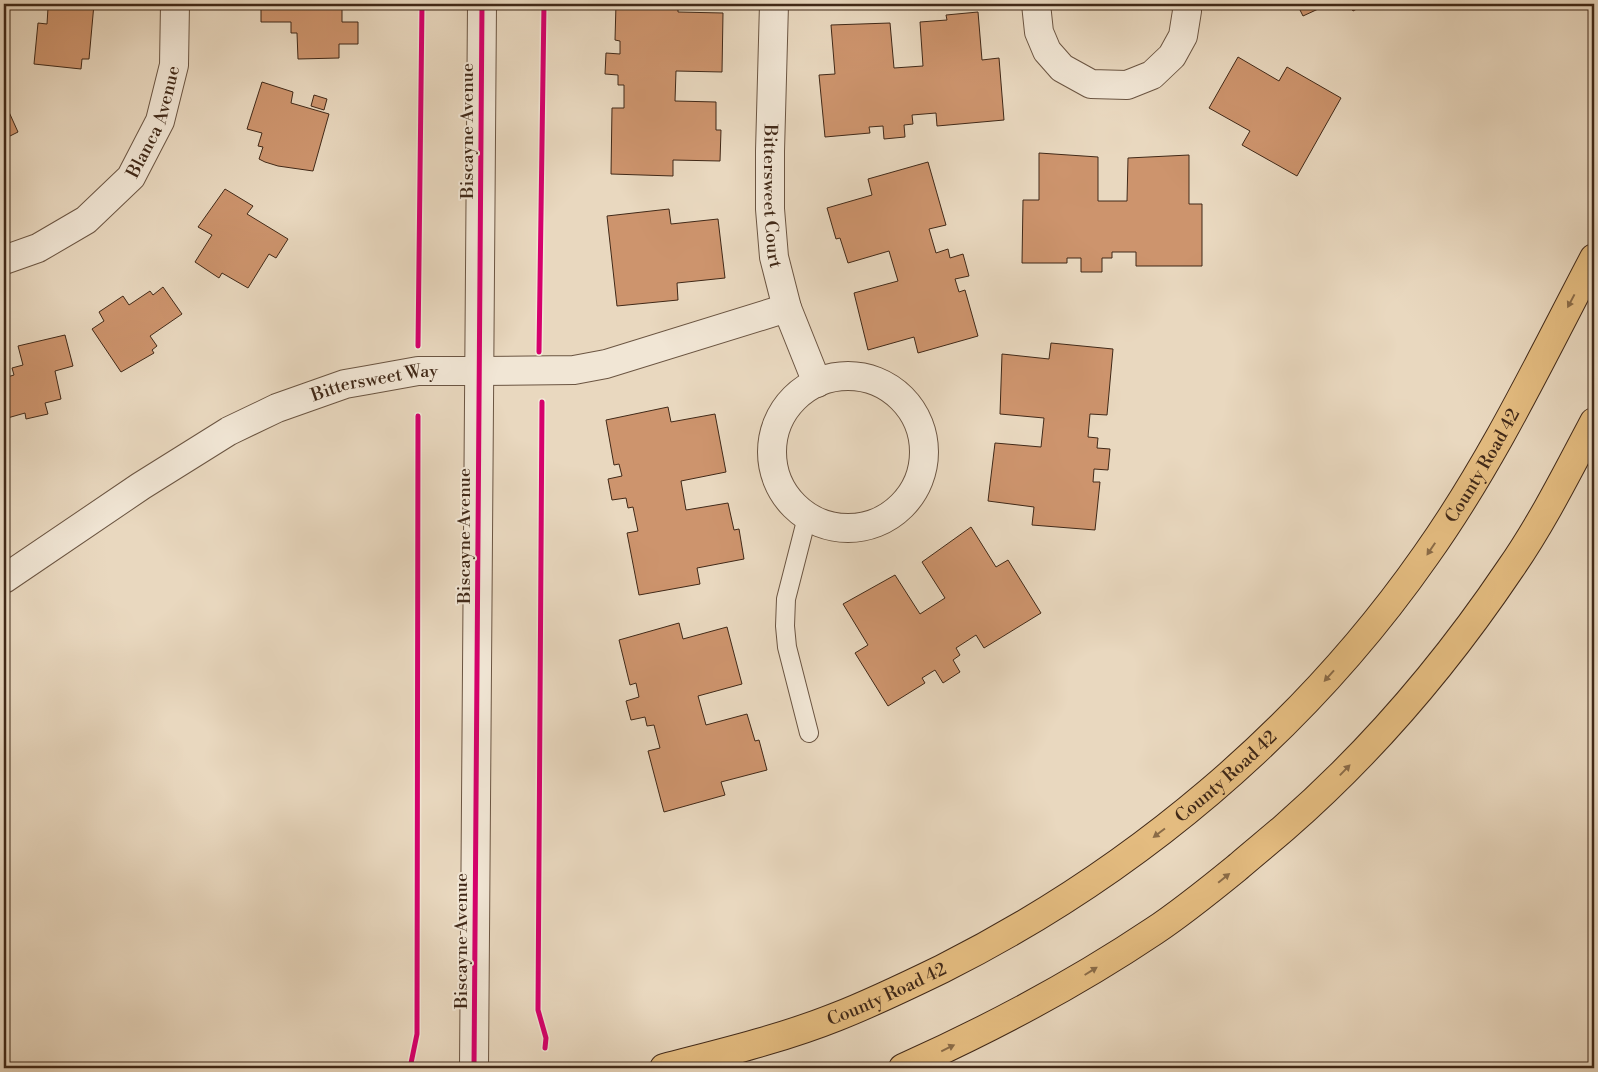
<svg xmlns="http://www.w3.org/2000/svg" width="1598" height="1072" font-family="'Libre Bodoni',serif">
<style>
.building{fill:#cd946d;stroke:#412918}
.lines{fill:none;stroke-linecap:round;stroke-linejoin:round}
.service-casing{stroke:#6b5542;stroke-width:20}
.minor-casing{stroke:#6b5542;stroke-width:30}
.tertiary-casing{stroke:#6b5542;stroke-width:30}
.trunk-casing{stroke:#412918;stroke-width:30}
.service{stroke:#f1e6d5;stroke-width:18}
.minor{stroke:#f1e6d5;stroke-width:28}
.tertiary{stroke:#f1e6d5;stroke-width:28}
.trunk{stroke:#e4bc80;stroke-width:28}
.cycleway-casing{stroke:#f1e6d5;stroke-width:8}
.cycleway{stroke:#d6006c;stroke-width:5}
.oneway{fill:#8a6b47}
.labels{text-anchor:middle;stroke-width:4;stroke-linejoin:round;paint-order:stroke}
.street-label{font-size:18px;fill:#412918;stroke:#f1e6d5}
</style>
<rect width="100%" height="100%" fill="#e9d8bf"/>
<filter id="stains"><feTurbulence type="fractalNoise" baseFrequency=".004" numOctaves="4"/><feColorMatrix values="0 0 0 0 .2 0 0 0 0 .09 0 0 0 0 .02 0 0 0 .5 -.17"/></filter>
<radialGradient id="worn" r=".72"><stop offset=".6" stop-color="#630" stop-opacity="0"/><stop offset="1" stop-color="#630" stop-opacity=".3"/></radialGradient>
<path class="building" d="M61,4H94L89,59H82L81,69L34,64L38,23L47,24L48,8L60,9Z
M261,4H342V22H358V44H339V58L298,59L297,33H291V22H261Z
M616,4H678V12L723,13L722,72L676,71L675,101L716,102V130H721L720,161L673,160V176L611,174L612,108H624V85H618V75L605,74L606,53L620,54V41L615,40Z
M1297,4H1329L1303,16Z
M1349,4H1366L1353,11Z
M978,12L982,60L999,58L1004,120L937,126L936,113L912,115L913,124L904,125L905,137L884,139L883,126L869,127L870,133L825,137L819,75L835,74L831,25L890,23L894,68L923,66L920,22L947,20L946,15Z
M1238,57L1279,81L1287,67L1341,98L1297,176L1242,145L1250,131L1209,108Z
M262,82L293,92L291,103L329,114L313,171L278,166L265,162L259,159L263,147L258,146L262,133L247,129Z
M314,95L327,99L324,110L311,106Z
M4,101L18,132L4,139Z
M1039,153L1098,157V201H1127L1128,158L1189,155V204H1202V266H1136V252H1112V258H1102V272H1081V258H1067V263H1022L1023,200H1039Z
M928,162L946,225L929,229L936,253L948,249L950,258L963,254L969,276L955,279L959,292L965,290L978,336L918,353L914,337L868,350L854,293L898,281L889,251L848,263L840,238L836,239L827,208L872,195L868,179Z
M225,189L253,206L247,214L288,239L276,258L269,254L248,288L222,273L219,278L195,262L212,235L198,227Z
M669,209L671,224L718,219L725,278L677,283L678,300L617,306L607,216Z
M163,287L182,314L150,336L157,346L152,350L154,353L121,372L92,329L104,321L99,312L123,296L129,305L150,291L153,295Z
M65,335L73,366L55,371L61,399L45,403L48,414L26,419L25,413L4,419V378L14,375L12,368L23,365L18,346Z
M1051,343L1113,349L1107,415L1090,414L1088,437L1098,438L1097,448L1110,449L1108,470L1094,469L1093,482H1100L1095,530L1032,525L1034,507L988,501L995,443L1041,447L1044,418L1000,414L1002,354L1049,359Z
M668,407L671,422L715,414L726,472L681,481L686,510L728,503L734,530L739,529L744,559L697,568L700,584L639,595L627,533L638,531L633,507L628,508L626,498L612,500L608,479L622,476L619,464L614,465L606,420Z
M971,527L996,567L1008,560L1041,613L984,648L976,635L956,648L960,655L953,660L960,672L943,683L935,670L922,678L925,683L888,706L855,653L868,645L843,604L895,575L920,614L945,598L922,562Z
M679,623L683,639L727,627L742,684L698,696L706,725L747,714L755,741L759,740L767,770L721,782L725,795L664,812L648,751L660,748L654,725L647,726L645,717L631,720L626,701L639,697L636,683L630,685L619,640Z"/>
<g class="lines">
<g class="service-casing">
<path id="service" d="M807,517L786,599L785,626L787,647L809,733"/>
</g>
<g class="minor-casing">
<g id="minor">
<path id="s1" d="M774,4L770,151V209L774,257L787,308L817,383"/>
<path d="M1036,4L1039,32L1047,51L1062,68L1091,84L1127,85L1152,75L1172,56L1183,36L1187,11L1186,4"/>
<path id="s2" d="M4,260L38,248L86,220L131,177L160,121L174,65L175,4"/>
<path d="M479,371L574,370L606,364L787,308"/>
<circle cx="848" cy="452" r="76"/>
</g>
</g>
<g class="tertiary-casing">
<g id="tertiary">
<path id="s3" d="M4,579L141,486L229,431L277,408L345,384L368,380L418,371H479"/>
<path d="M474,1068L482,4"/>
</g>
</g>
<g class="trunk-casing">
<g id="trunk">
<path id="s4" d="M664,1068C721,1053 781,1039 836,1017C872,1003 907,986 942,969C1133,873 1303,731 1426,555C1492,462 1541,359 1594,258"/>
<path d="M903,1068C990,1029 1075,984 1154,931C1184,911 1212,888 1239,866C1254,853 1269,841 1284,828C1370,753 1446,664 1510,569C1542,523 1568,471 1594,422"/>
</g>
</g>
<use href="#service" class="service"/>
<use href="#minor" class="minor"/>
<use href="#tertiary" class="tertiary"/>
<use href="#trunk" class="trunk"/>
<g class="cycleway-casing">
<path id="cycleway" d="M418,346L422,4
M539,352L544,4
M542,402L538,1010L546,1038L545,1048
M410,1068L417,1034L418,416
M474,1068L482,4"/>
</g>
<use href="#cycleway" class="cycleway"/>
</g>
<defs><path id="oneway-solid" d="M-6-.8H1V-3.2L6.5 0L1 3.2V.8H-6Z" transform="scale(1.25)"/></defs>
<g class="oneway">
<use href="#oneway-solid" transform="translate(1571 301) rotate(118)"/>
<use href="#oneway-solid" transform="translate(1431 549) rotate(124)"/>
<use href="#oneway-solid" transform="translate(1329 676) rotate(132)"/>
<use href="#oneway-solid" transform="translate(1345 770) rotate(-46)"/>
<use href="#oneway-solid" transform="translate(1159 833) rotate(143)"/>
<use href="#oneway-solid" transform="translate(1224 878) rotate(-39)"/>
<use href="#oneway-solid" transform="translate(1091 971) rotate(-32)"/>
<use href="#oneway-solid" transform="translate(948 1048) rotate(-26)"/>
</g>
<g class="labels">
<g class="street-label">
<text dy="6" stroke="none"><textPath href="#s2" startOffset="214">Blanca Avenue</textPath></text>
<text transform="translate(467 131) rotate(-90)" y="6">Biscayne Avenue</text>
<text dy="6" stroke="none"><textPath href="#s1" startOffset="192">Bittersweet Court</textPath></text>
<text dy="6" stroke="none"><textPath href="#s3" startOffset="424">Bittersweet Way</textPath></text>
<text dy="6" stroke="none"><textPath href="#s4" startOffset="1045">County Road 42</textPath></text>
<text transform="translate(464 536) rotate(-90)" y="6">Biscayne Avenue</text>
<text dy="6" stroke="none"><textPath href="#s4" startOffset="640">County Road 42</textPath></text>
<text transform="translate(461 941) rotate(-90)" y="6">Biscayne Avenue</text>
<text dy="6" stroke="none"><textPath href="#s4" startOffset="235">County Road 42</textPath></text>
</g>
</g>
<rect width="1598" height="1072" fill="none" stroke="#e9d8bf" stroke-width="20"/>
<rect x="5" y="5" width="1588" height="1062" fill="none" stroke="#412918" stroke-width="2.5"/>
<rect x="10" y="10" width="1578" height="1052" fill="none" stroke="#412918"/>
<rect width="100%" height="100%" filter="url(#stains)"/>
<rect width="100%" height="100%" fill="url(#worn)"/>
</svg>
